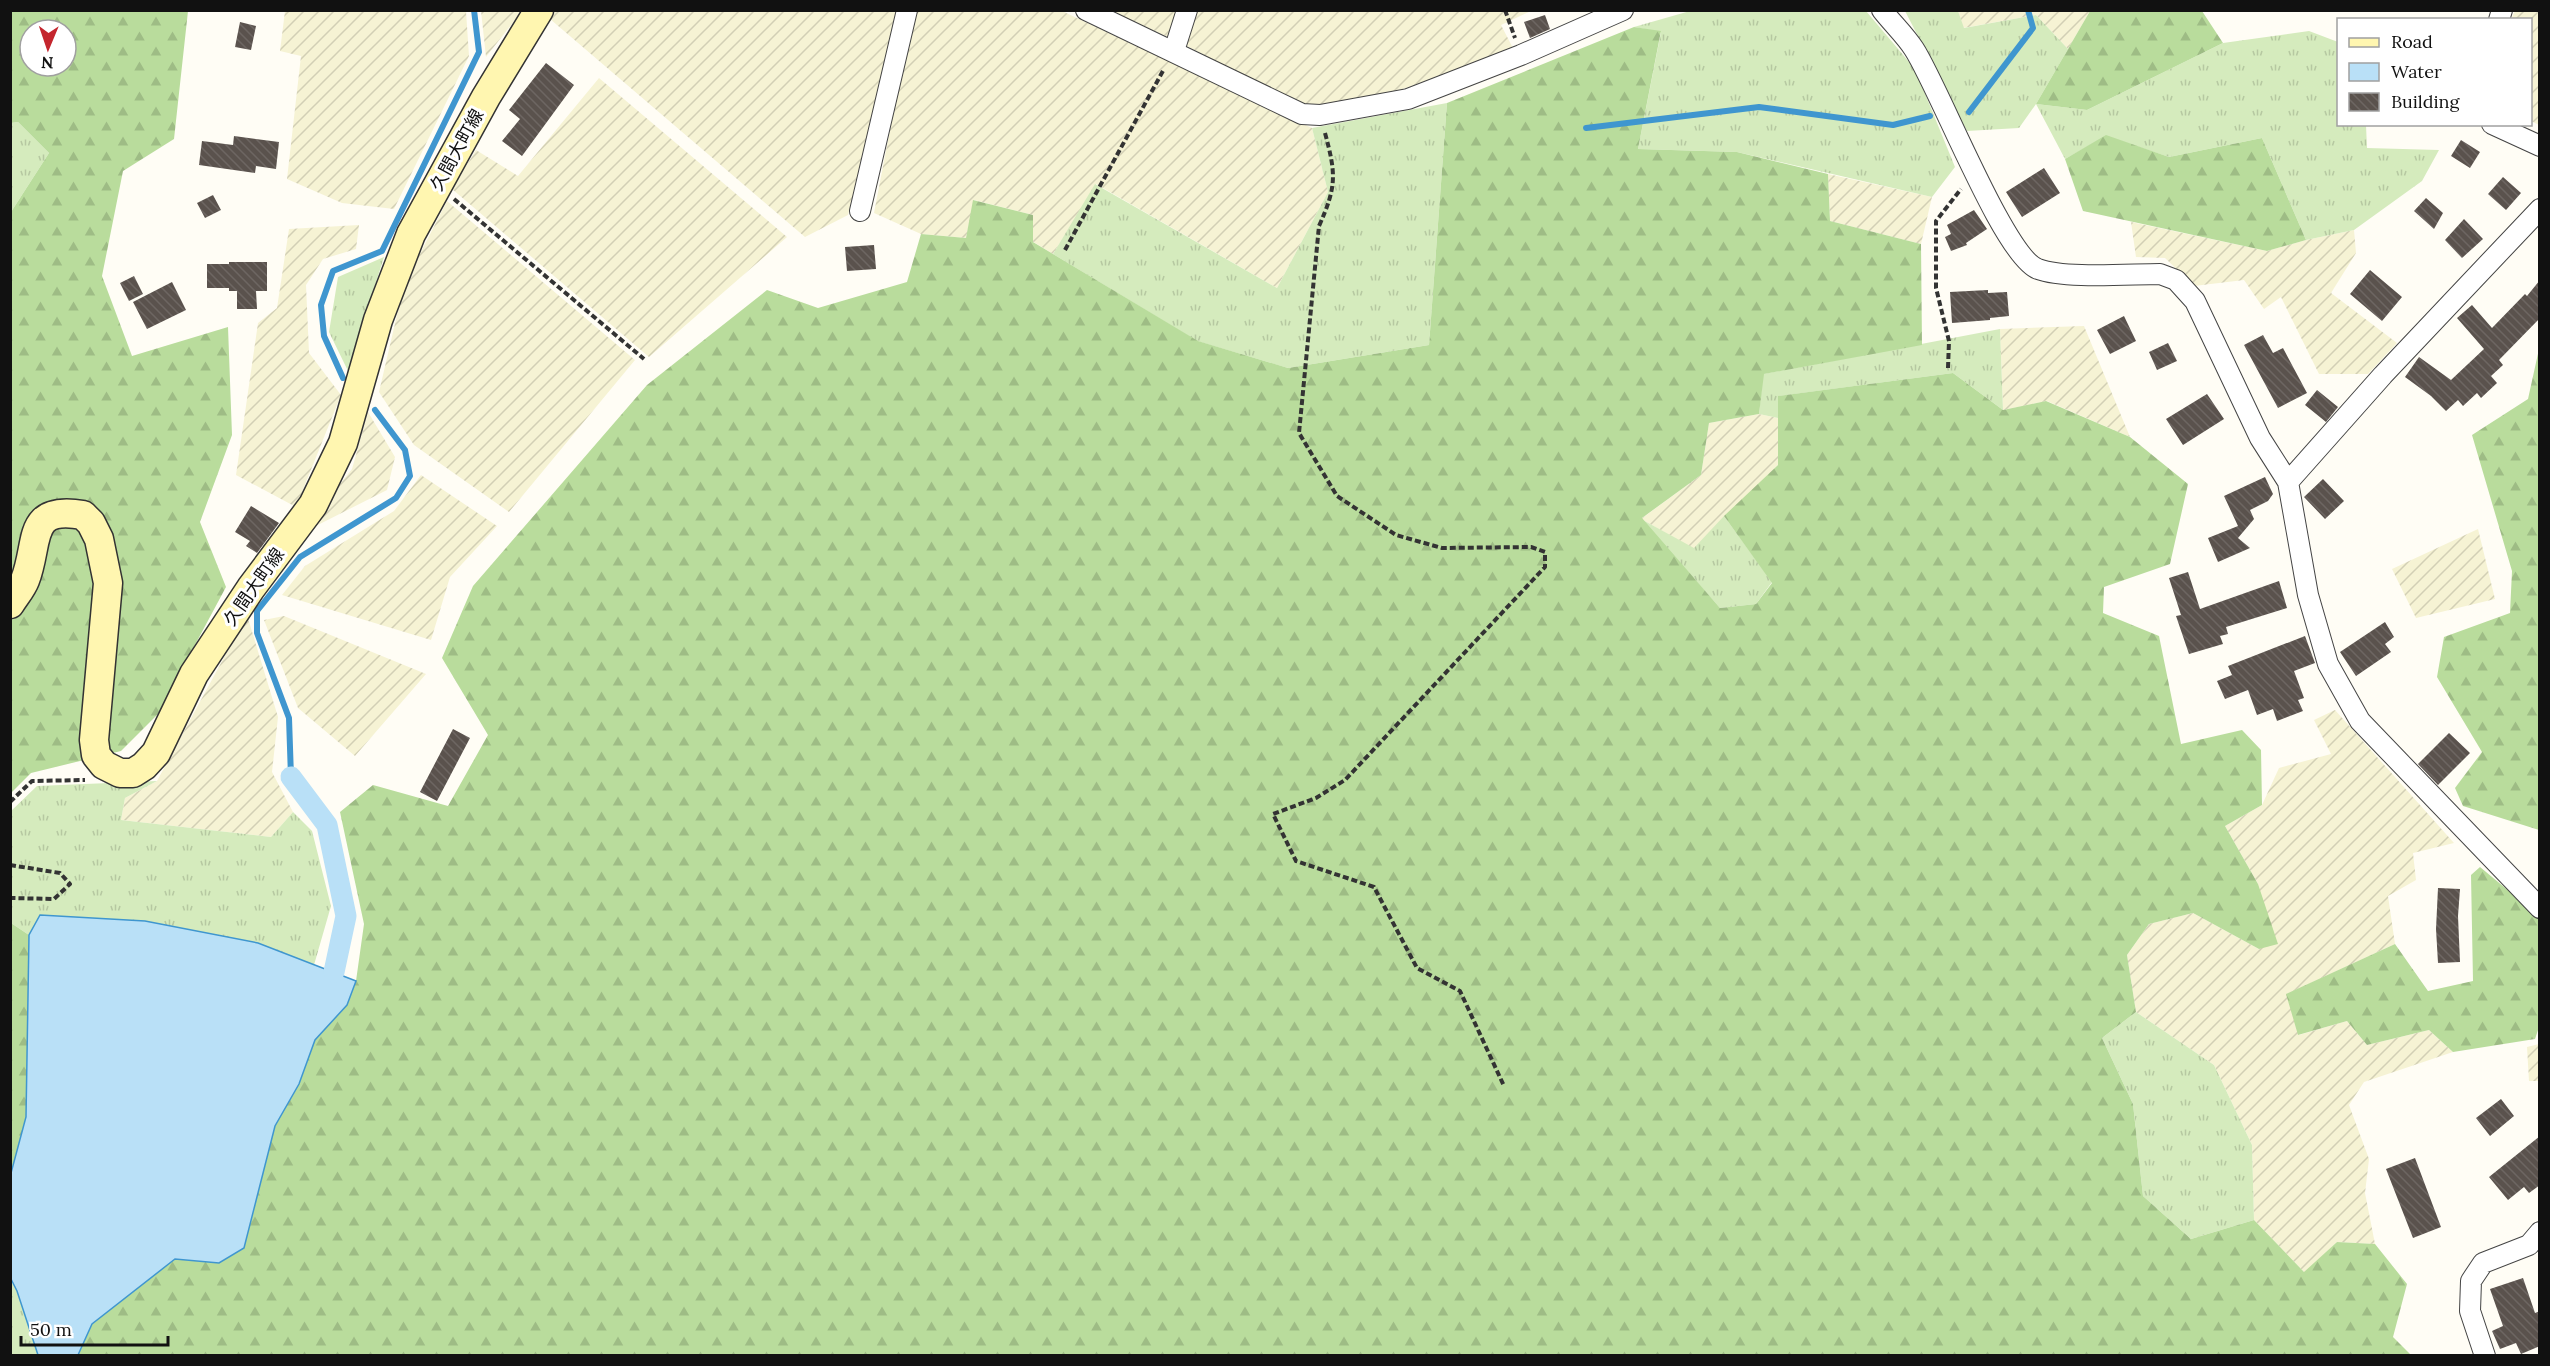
<svg xmlns="http://www.w3.org/2000/svg" width="2550" height="1366" font-family="Lora,'Noto Sans JP',serif">
<style>
.farmland{fill:url(#farmland-furrows)}
.grass{fill:url(#grass-tufts)}
.forest{fill:url(#forest-firs);fill-rule:evenodd}
.water{fill:#b9e0f7;stroke:#3f96cf;stroke-width:1.5}
.lines{fill:none;stroke-linecap:round;stroke-linejoin:round}
.stream{stroke:#3f96cf;stroke-width:6}
.canal{stroke:#b9e0f7;stroke-width:21}
.building{fill:url(#building-back-hatch)}
.minor-casing{stroke:#444;stroke-width:22}
.secondary-casing{stroke:#333;stroke-width:31}
.path{stroke:#333;stroke-width:4;stroke-dasharray:6 3;stroke-linecap:butt}
.minor{stroke:#fff;stroke-width:20}
.secondary{stroke:#fff6b0;stroke-width:28}
.labels{text-anchor:middle;stroke-width:6;stroke-linejoin:round;paint-order:stroke}
.street-label{font-size:18px;fill:#111;stroke:#fff}
</style>
<defs>
<pattern id="farmland-furrows" width="10" height="10" patternUnits="userSpaceOnUse" patternTransform="scale(1.5)"><rect width="10" height="10" fill="#f6f3d4"/><path d="M-1 1l2-2M0 10L10 0M9 11l2-2" fill="none" stroke="#d2cfb5"/></pattern>
<pattern id="grass-tufts" width="24" height="20" patternUnits="userSpaceOnUse" patternTransform="scale(1.5)"><rect width="24" height="20" fill="#d5ebbd"/><path d="M3 7l-1-3M5 7V3M7 7l1-3M15 17l-1-3M17 17v-4M19 17l1-3" fill="none" stroke="#b6c8a1"/></pattern>
<pattern id="forest-firs" width="22" height="20" patternUnits="userSpaceOnUse" patternTransform="scale(1.5)"><rect width="22" height="20" fill="#b9dc9c"/><path d="M5 1l3.5 6h-7zM16 11l3.5 6h-7z" fill="#9ebc85"/></pattern>
<pattern id="building-back-hatch" width="6" height="6" patternUnits="userSpaceOnUse" patternTransform="scale(1.5)"><rect width="6" height="6" fill="#5a524d"/><path d="M-1 5l2 2M0 0l6 6M5-1l2 2" fill="none" stroke="#6d6662"/></pattern>
</defs>
<rect width="100%" height="100%" fill="#fffdf5"/>
<path class="farmland" d="M556,10L897,11L848,215L805,237L550,19Z
M913,10L1062,11L1312,128L1328,192L1277,288L1096,184L1053,254L1032,241L1033,215L974,200L966,238L921,234L874,213Z
M285,11H466L469,56L394,209L342,203L287,179L301,56L280,51Z
M481,11H522L486,57Z
M1111,11H1177L1168,37Z
M1194,11H1531L1501,25L1515,52L1399,90L1306,108L1183,44Z
M1958,11H2090L2068,49L2036,15L1963,28Z
M2515,11H2539V125L2531,121L2530,20L2511,19Z
M599,78L787,237L649,357L452,189L476,150L518,176Z
M1828,174L1932,197L1921,244L1830,221Z
M447,201L635,360L509,512L414,445L379,392L404,285Z
M2131,222L2267,251L2306,240L2354,230L2356,253L2331,293L2397,343L2368,374H2319L2281,297L2264,309L2244,280L2194,286L2165,258L2136,257Z
M359,225L356,249L323,259L306,285L309,353L341,395L296,507L236,475L258,323L277,308L289,229Z
M2084,326L2130,437L2047,401L2003,410L2000,329Z
M368,412L395,457L387,490L300,534L352,469Z
M1759,414L1778,418V465L1694,549L1641,519L1701,475L1709,423Z
M421,475L497,526L450,577L431,640L282,595L305,566L394,511Z
M2478,529L2495,599L2416,618L2392,569Z
M247,615L278,717L272,772L293,812L271,837L121,820L125,798L157,781Z
M284,616L426,674L355,756L298,708L264,620Z
M2335,710L2454,843L2413,853L2416,880L2388,896L2395,944L2287,994L2299,1035L2347,1021L2367,1045L2429,1030L2453,1052L2364,1082L2349,1105L2369,1159L2365,1193L2375,1244L2337,1242L2305,1273L2254,1220L2252,1145L2214,1065L2136,1012L2127,955L2149,924L2193,913L2259,949L2258,884L2225,826L2262,805L2279,768L2331,754L2314,720Z
M2539,1044V1081H2529L2527,1047Z"/>
<path class="grass" d="M1690,11H1866L1915,69L1955,167L1932,197L1737,152L1638,149L1661,32L1634,27Z
M1905,11H1958L1964,28L2036,15L2068,49L2036,104L2087,110L2223,43L2309,31L2338,42V124L2366,125L2367,148L2439,150L2422,181L2354,230L2306,240L2262,138L2169,157L2106,136L2065,159L2036,104L2019,128L1967,131Z
M1447,103L1429,345L1288,368L1197,341L1053,254L1095,184L1277,288L1328,192L1312,128Z
M18,122L49,153L11,212V123Z
M384,257L348,371L329,332L338,277Z
M2000,329L2003,410L1953,373L1779,396L1778,418L1759,414L1763,374Z
M1724,516L1772,582L1756,604L1720,608L1641,519L1694,548Z
M157,781L125,798L121,820L271,837L293,812L312,831L331,906L314,965L258,943L40,915L29,935L11,923L10,812L37,786Z
M2136,1012L2214,1065L2252,1145L2254,1220L2191,1239L2143,1196L2133,1104L2102,1038Z
M10,1279L17,1291L38,1355H11Z"/>
<path class="forest" d="M11,11H188L174,139L123,171L102,276L132,356L228,327L232,435L200,522L226,587L158,714L121,751L31,773L11,793V212L49,153L18,122L11,123ZM30,30H66V66H30Z
M2090,11H2202L2223,43L2087,110L2036,104Z
M1634,27L1661,31L1638,149L1737,152L1828,174L1830,221L1921,244L1922,345L1764,374L1759,414L1709,423L1701,475L1642,518L1720,608L1756,604L1772,583L1724,516L1778,465V396L1953,373L2003,410L2046,401L2130,437L2188,484L2170,564L2104,587L2103,613L2159,636L2181,744L2242,730L2261,750L2262,805L2225,826L2258,884L2278,944L2259,949L2193,913L2149,924L2127,955L2136,1012L2102,1038L2133,1104L2143,1196L2191,1239L2254,1220L2304,1272L2337,1242L2375,1244L2407,1284L2393,1337L2411,1355L78,1356L92,1324L175,1259L219,1263L244,1248L275,1126L299,1084L315,1040L347,1005L356,981L364,924L340,812L373,785L448,806L488,735L442,658L473,586L647,385L767,290L818,308L907,282L921,234L966,238L973,200L1033,215V242L1198,341L1288,368L1429,345L1447,103Z
M2106,135L2169,157L2262,138L2306,240L2267,251L2083,211L2065,159Z
M2539,349V830L2463,806L2455,788L2482,752L2437,677L2444,637L2510,613L2512,571L2472,435L2528,399Z
M2480,867L2539,916L2540,1024L2535,1039L2453,1052L2429,1030L2367,1045L2347,1021L2298,1035L2286,994L2395,944L2428,991L2473,981L2471,875Z
M11,923L29,935L26,1117L11,1173Z"/>
<path class="water" d="M40,915L145,921L258,943L356,981L347,1005L315,1040L299,1084L275,1126L244,1248L219,1263L175,1259L92,1324L78,1355H38L17,1291L11,1279V1173L26,1117L29,935Z"/>
<g class="lines">
<path class="stream" d="M1969,112L2033,28L2028,10
M1586,128L1759,107L1893,125L1930,116
M343,378L324,336L321,305L333,271L382,251L479,52L474,10
M291,777L289,718L257,633V611L300,557L396,498L410,476L405,450L375,410"/>
<path class="canal" d="M291,777L327,825L346,916L334,972"/>
</g>
<path class="building" d="M1545,15L1550,29L1530,38L1524,22Z
M240,22L256,26L251,50L235,47Z
M546,63L574,85L522,156L502,141L520,119L509,110Z
M234,136L279,142L276,169L256,166L255,173L199,165L202,141L233,145Z
M2461,140L2480,152L2470,168L2451,156Z
M2044,168L2060,193L2022,217L2006,192Z
M2503,177L2521,193L2506,210L2488,194Z
M213,195L221,210L205,218L197,203Z
M2426,198L2443,213L2434,229L2414,211Z
M1974,210L1987,229L1966,243L1967,245L1951,251L1945,237L1951,234L1947,225Z
M2464,219L2483,239L2462,258L2445,240Z
M874,245L876,269L847,271L845,247Z
M229,262H267V291H256L257,309H237V291H229V288H207V264H229Z
M2370,270L2402,297L2382,321L2350,294Z
M134,276L143,294L129,301L120,283Z
M2540,280V318L2499,360L2503,365L2491,376L2497,383L2481,398L2477,393L2463,406L2458,400L2446,411L2431,396L2405,377L2419,357L2451,380L2484,349L2457,318L2472,305L2492,328L2525,294L2527,296Z
M172,282L186,310L147,329L133,302Z
M1988,290V293L2007,292L2009,316L1990,318V320L1952,323L1950,292Z
M2124,316L2136,341L2110,354L2097,330Z
M2263,335L2273,353L2283,348L2307,393L2278,408L2244,345Z
M2168,343L2177,361L2157,370L2149,352Z
M2317,390L2338,407L2326,422L2305,405Z
M2207,394L2224,419L2183,445L2166,419Z
M2265,477L2273,494L2268,501L2250,510L2254,519L2238,538L2250,548L2218,562L2208,538L2238,526L2224,496Z
M2323,479L2344,501L2325,519L2304,497Z
M251,506L279,523L257,553L246,546L250,541L235,532Z
M2188,572L2200,609L2279,581L2287,608L2226,627L2228,634L2220,636L2223,644L2189,654L2176,616L2181,615L2169,578Z
M2385,622L2394,637L2385,644L2391,652L2356,676L2340,652Z
M2305,636L2315,663L2294,671L2304,698L2298,700L2303,711L2277,721L2273,709L2257,715L2248,690L2225,699L2217,681L2232,675L2228,666Z
M453,729L470,738L437,801L420,792Z
M2449,733L2470,753L2438,785L2418,764Z
M2438,888L2460,889L2458,916L2460,962L2438,963L2436,929Z
M2501,1099L2514,1116L2490,1136L2476,1118Z
M2540,1136V1185L2529,1193L2524,1187L2508,1200L2489,1177Z
M2415,1158L2441,1227L2413,1238L2386,1169Z
M2523,1278L2535,1313L2540,1311V1346L2521,1354L2516,1343L2500,1349L2492,1331L2503,1326L2490,1289Z"/>
<g class="lines">
<g class="minor-casing">
<path id="minor" d="M1086,10L1302,114L1320,115L1408,99L1521,55L1623,10
M1882,10C1892,23 1905,35 1914,49C1939,87 2004,257 2038,269C2064,279 2129,274 2160,274L2176,280L2195,301L2260,438L2288,482L2308,595L2328,664L2360,721L2540,908
M2499,20L2502,10
M1174,51L1187,10
M2492,124L2540,146
M860,211L907,10
M2288,482L2383,375L2540,209
M2485,1356L2470,1311L2471,1281L2483,1263L2529,1245L2540,1232"/>
</g>
<g class="secondary-casing">
<path id="secondary" d="M10,604C15,596 22,588 25,580C40,542 25,505 83,515L91,523L99,539L108,583L94,740L96,755L104,765L120,773H133L144,766L156,753L194,674L251,588L313,505L343,443L378,320L411,234L486,97L539,10"/>
</g>
<path class="path" d="M1505,10L1515,38
M1325,133C1336,174 1337,186 1319,226L1299,433L1337,496L1396,535L1442,548L1531,547L1545,552V567L1345,780L1316,798L1273,814L1296,861L1374,887L1417,968L1460,991L1504,1086
M454,199L644,359
M1065,250L1164,69
M1948,368L1949,341L1936,288V221L1961,189
M10,802L32,781L85,780
M10,865L60,873L70,884L54,899L10,898"/>
<use href="#minor" class="minor"/>
<use href="#secondary" class="secondary"/>
</g>
<g class="labels">
<g class="street-label">
<text transform="translate(457 150) rotate(-61)" y="6">久間大町線</text>
<text transform="translate(254 587) rotate(-55)" y="6">久間大町線</text>
</g>
</g>
<rect width="2550" height="1366" fill="none" stroke="#111111" stroke-width="24"/>
<rect x="2337" y="18" width="195" height="108" fill="#ffffff" stroke="#a0a0a0" stroke-width="1.5"/>
<rect x="2349" y="38" width="30" height="9" fill="#fff6b0" stroke="#a0a0a0" stroke-width="1.5"/>
<text x="2391" y="48" font-size="18" fill="#111111">Road</text>
<rect x="2349" y="63" width="30" height="18" fill="#b9e0f7" stroke="#a0a0a0" stroke-width="1.5"/>
<text x="2391" y="78" font-size="18" fill="#111111">Water</text>
<rect x="2349" y="93" width="30" height="18" fill="url(#building-back-hatch)" stroke="#a0a0a0" stroke-width="1.5"/>
<text x="2391" y="108" font-size="18" fill="#111111">Building</text>
<g transform="translate(48 48) rotate(182)"><circle r="28" fill="#ffffff" stroke="#a0a0a0" stroke-width="1.5"/>
<path d="M0-4.5L10 22L0 15L-10 22Z" fill="#c4262e"/>
<text y="-9" font-size="16" font-weight="bold" text-anchor="middle" fill="#111111">N</text>
</g>
<path d="M21 1336v9h147v-9" fill="none" stroke="#111111" stroke-width="3"/>
<text x="30" y="1336" font-size="18" fill="#111111" stroke="#ffffff" stroke-width="4.5" paint-order="stroke">50 m</text>
</svg>
